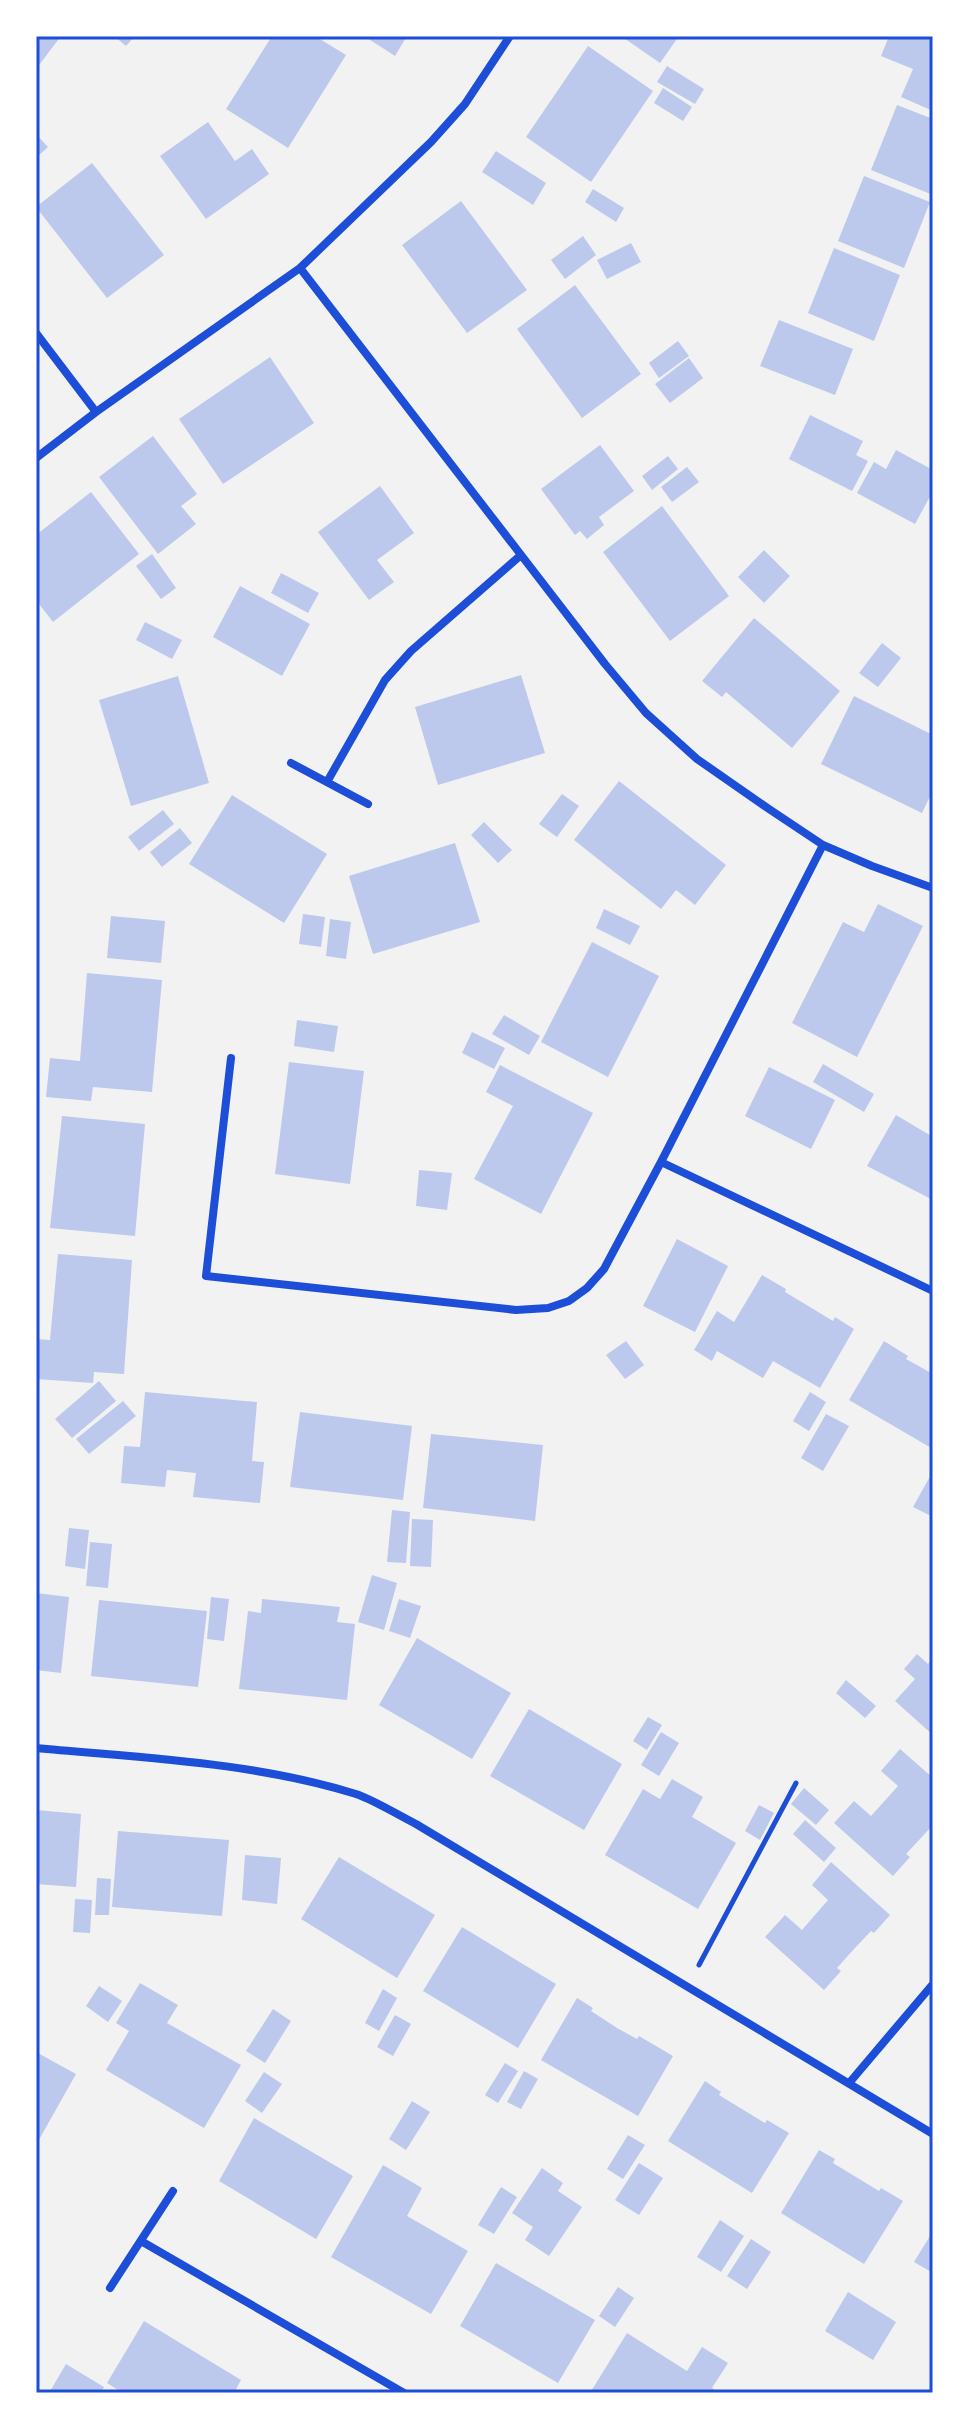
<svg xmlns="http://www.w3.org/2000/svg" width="969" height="2429" font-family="'Space Grotesk',sans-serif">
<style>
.building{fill:#bdc9ec}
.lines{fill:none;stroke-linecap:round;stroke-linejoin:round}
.path{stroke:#1d4ed8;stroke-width:5}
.minor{stroke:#1d4ed8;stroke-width:8}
.neatline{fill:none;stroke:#1d4ed8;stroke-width:3}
</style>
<rect width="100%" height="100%" fill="#f2f2f2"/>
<path class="building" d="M36,36H61L36,69Z
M114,36H135L126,46Z
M272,36H315L346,55L288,148L226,109Z
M364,36H407L395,56Z
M621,36H679L660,63Z
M889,36H933V111L901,97L913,69L881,56Z
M588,46L653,91L591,182L526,137Z
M667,66L704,89L695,104L657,82Z
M663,88L692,107L683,121L654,103Z
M897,105L933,119V195L871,170Z
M208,122L235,161L252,149L269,174L206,219L160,156Z
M36,134L48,147L36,158Z
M496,151L546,183L533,205L482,172Z
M92,163L164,255L107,298L36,207Z
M864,176L930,202L904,268L838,241Z
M593,189L624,208L616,222L585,202Z
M461,201L527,290L467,333L402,245Z
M583,236L596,255L565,279L551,260Z
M631,243L641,262L607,279L597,260Z
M834,248L900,275L874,341L808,313Z
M575,285L641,374L582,418L517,329Z
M779,320L853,349L835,395L760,366Z
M678,341L689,356L659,378L649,363Z
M270,357L314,423L223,484L179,419Z
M689,358L703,378L670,403L655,384Z
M810,415L863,441L856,455L868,461L852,491L789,459Z
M153,436L197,494L181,506L196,524L158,554L99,477Z
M600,445L634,491L599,517L604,525L587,539L580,531L575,535L541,489Z
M896,450L933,470V491L915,524L857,493L874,462L886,469Z
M668,456L678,469L652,490L642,476Z
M687,467L699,482L672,502L661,487Z
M380,486L414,533L377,560L394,582L369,600L318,532Z
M91,492L139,554L53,622L36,600V535Z
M662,506L729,596L670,641L603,552Z
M764,550L790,576L764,603L738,577Z
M152,554L176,588L161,599L136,566Z
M281,573L319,593L308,613L271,593Z
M240,586L310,624L282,676L213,637Z
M754,618L840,691L792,748L726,692L722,697L702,681Z
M145,622L182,640L172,659L136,640Z
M882,643L901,658L878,687L859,673Z
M521,675L545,753L438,785L415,707Z
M178,676L209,783L131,806L99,700Z
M854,696L933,735V790L922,813L821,764Z
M619,781L726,865L695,905L676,890L661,909L574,840Z
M562,794L579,806L557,837L539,824Z
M232,795L327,854L284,923L189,864Z
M163,810L174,824L139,851L128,837Z
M484,822L512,850L498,863L471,835Z
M180,828L192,843L162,867L150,852Z
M455,843L480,922L373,954L349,876Z
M878,904L923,926L857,1057L792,1023L843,922L864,932Z
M604,909L640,926L630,945L596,928Z
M303,914L325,917L321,947L299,944Z
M111,916L165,921L161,963L107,958Z
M330,919L351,922L346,959L326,956Z
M592,942L659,976L608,1077L541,1042Z
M87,973L162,980L152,1092L93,1087L91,1101L46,1097L50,1058L80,1061Z
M504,1015L540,1036L529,1055L492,1034Z
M297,1020L338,1026L334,1052L294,1046Z
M472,1032L505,1048L494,1069L462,1053Z
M289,1062L364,1071L350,1184L275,1174Z
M823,1064L874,1094L864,1112L813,1082Z
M500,1065L593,1113L541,1214L474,1179L513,1106L486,1092Z
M769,1067L835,1100L811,1149L745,1116Z
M896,1115L933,1137V1200L867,1166Z
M62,1116L145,1124L135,1236L50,1228Z
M419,1170L452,1173L447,1210L416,1206Z
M677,1239L728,1266L695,1332L643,1306Z
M58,1254L132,1260L124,1374L94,1372L93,1383L36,1379V1339L50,1340Z
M762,1275L786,1289L785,1292L833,1321L835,1317L854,1329L820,1388L773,1361L763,1378L717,1351L712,1361L694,1350L717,1311L734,1322Z
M626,1341L644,1365L625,1379L606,1355Z
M884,1341L908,1356L906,1359L933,1374V1449L849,1400Z
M99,1381L116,1401L72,1438L55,1419Z
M145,1392L257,1402L252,1461L264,1462L260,1503L193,1497L196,1473L167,1470L165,1487L121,1483L124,1446L140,1447Z
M810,1392L826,1402L809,1431L793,1421Z
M123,1401L136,1416L89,1454L76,1439Z
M300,1412L412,1426L403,1500L290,1487Z
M826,1414L849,1426L823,1471L801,1458Z
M431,1434L543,1445L535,1521L423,1508Z
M933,1471V1517L913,1507Z
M392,1510L410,1512L406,1563L387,1562Z
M412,1519L433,1520L431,1567L410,1566Z
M69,1528L89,1530L85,1569L65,1566Z
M90,1542L112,1544L108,1588L86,1586Z
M372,1575L397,1583L384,1630L358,1622Z
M36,1593L69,1597L61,1673L36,1670Z
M211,1597L229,1599L224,1641L207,1639Z
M262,1599L340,1607L337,1622L355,1624L347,1700L239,1689L248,1611L261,1613Z
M399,1599L421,1606L410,1638L389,1631Z
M99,1600L207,1611L198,1687L91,1676Z
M417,1638L511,1693L472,1759L379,1705Z
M917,1654L928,1664L933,1658V1735L895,1701L915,1679L904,1669Z
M846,1680L876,1706L865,1718L836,1693Z
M529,1709L622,1764L584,1830L490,1776Z
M648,1717L662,1725L647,1750L633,1741Z
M661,1732L679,1743L659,1776L641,1765Z
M900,1749L933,1778V1825L906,1854L910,1857L893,1876L834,1823L854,1801L871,1816L898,1786L881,1771Z
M672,1779L703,1797L692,1817L736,1843L698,1909L605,1855L643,1789L660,1799Z
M804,1788L829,1810L816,1825L791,1804Z
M759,1805L774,1813L760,1840L745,1831Z
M36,1810L81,1814L76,1887L36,1884Z
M805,1820L836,1848L824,1862L793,1834Z
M118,1831L229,1840L222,1916L112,1907Z
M245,1855L281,1858L277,1904L242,1900Z
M339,1857L435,1915L397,1978L301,1919Z
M831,1862L890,1915L874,1933L871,1931L854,1949L837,1968L841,1971L824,1990L765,1937L785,1915L802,1930L828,1900L812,1885Z
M97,1878L111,1879L109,1915H95Z
M75,1899L92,1900L90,1933L73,1932Z
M462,1927L556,1984L518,2048L423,1991Z
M140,1983L178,2005L167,2023L241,2065L204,2128L106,2070L129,2031L116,2023Z
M99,1986L122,2001L108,2022L86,2006Z
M383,1989L397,1998L379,2031L365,2023Z
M577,1998L593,2008L591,2011L617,2028L637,2039L639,2036L673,2056L638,2116L541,2060Z
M273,2009L291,2021L265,2063L246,2051Z
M395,2015L411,2024L393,2056L377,2047Z
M36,2052L76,2074L36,2145Z
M505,2063L518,2071L498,2103L485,2095Z
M524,2071L538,2079L521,2109L507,2102Z
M264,2072L282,2084L262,2113L245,2101Z
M705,2081L721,2092L719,2095L765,2123L767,2120L789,2133L752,2193L668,2141Z
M412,2101L430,2112L406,2150L389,2139Z
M254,2118L353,2176L316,2239L219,2181Z
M628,2135L645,2145L623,2179L607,2169Z
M819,2150L835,2159L833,2163L879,2191L881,2188L903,2201L864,2264L781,2213Z
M639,2163L663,2178L639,2215L615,2200Z
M383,2165L422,2188L407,2216L468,2251L431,2314L331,2257Z
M542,2168L563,2183L558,2191L582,2207L549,2256L525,2240L533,2227L512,2213Z
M501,2187L517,2197L494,2234L478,2225Z
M720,2220L744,2236L721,2272L697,2257Z
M933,2231V2273L914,2262Z
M751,2239L771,2252L747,2289L727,2276Z
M496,2263L595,2320L558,2383L460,2326Z
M618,2287L634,2298L615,2327L599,2316Z
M848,2292L896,2322L873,2360L825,2331Z
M144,2321L241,2380L234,2393H123L107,2383Z
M627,2333L687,2371L702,2347L728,2363L712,2388L720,2393H590Z
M66,2364L104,2387L101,2393H49Z"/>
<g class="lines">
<path class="path" d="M699,1965L796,1783"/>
<path class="minor" d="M300,268L605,664L646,713L697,759L769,809L823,845L872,866L933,888
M36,333L96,412
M36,458L96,412L300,268L431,142L465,104L510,36
M291,763L368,804
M327,782L385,680L411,651L521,555
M231,1058L206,1276L516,1310L548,1308L569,1301L587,1288L604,1269L661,1162L823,845
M661,1162L933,1291
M36,1748C143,1758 253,1762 356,1794C376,1801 396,1814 416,1824L933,2134
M850,2082L933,1984
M141,2241L404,2393
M110,2288L173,2191"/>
</g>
<rect width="969" height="2429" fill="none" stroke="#ffffff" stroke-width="76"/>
<rect x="38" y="38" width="893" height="2353" class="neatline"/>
</svg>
